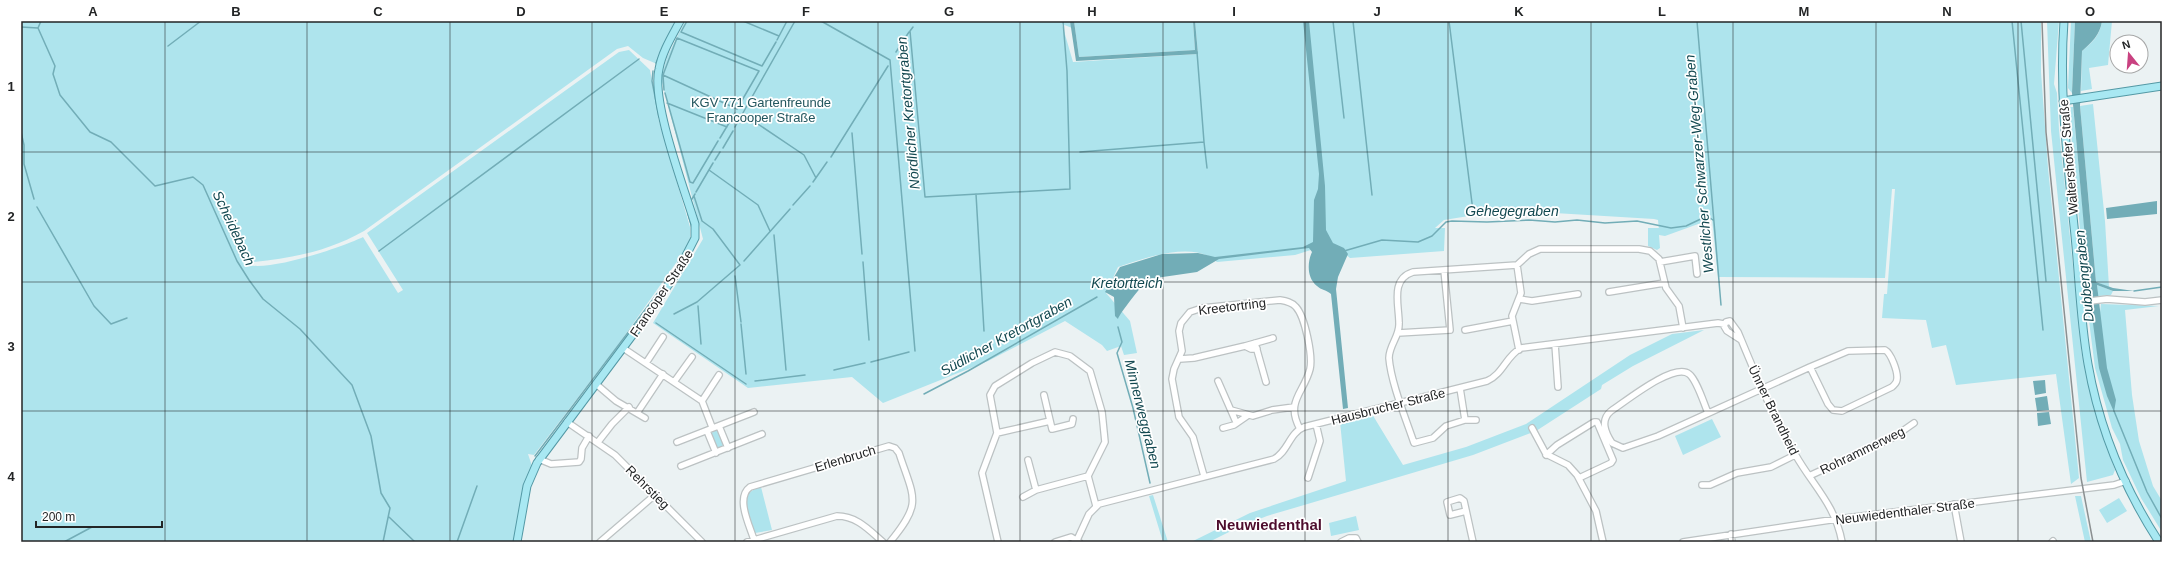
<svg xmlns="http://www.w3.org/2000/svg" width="2183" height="563" font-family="Helvetica,sans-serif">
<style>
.green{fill:#aee4ed}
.water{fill:#72adb7}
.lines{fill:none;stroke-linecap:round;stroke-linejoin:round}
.stream{stroke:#72adb7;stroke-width:1.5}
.minor-casing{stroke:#bcc2c3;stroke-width:8}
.major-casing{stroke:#5499a5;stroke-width:9}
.minor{stroke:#fff;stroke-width:5.5}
.major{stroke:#a8e8f2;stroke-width:7}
.rail{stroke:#8b9091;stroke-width:1.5}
.grid{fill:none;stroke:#232526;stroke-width:1;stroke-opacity:0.55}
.labels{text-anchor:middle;stroke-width:3.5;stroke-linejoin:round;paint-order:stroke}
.park-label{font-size:13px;fill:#22565e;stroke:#fff}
.street-label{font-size:13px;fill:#232526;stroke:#fff}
.water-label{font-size:14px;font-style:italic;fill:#124850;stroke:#fff}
.quarter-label{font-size:15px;font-weight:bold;fill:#4e0d2d;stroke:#fff}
.neatline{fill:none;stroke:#232526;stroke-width:1.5}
.grid-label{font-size:13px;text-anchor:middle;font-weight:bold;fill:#232526}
</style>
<rect width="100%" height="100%" fill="#ebf2f3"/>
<path class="green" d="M21,21H678L657,64L643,58L628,46L617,49L364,231C325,253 287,259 243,263C261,275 343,247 363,237L398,293L403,290L367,233L619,52L629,50L650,70L659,121L690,227V238L683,253L618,345L534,455L528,454L532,466L524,491L516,542H21Z
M685,21H1070L1072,28L1062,24L1073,62L1198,54L1195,21H2041V72L2048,168L2079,478L2071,484L2056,374L1956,385L1946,345L1932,348L1926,320L1882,318L1884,294H1887L1895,189H1892L1885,278L1718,277L1712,219L1665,236L1659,235L1660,248L1657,250L1648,246V228H1659V230L1658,220L1654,219L1538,212L1475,215L1444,220L1435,228H1445L1444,251L1350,258L1325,238V192L1314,249L1295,255L1217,262C1194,240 1145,258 1118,267L1106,293L1130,321L1137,353L1124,355L1121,346L1107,351L1102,345L1065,321L988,361L883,403L852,377L748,388L653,323L703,239L661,78L667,57Z
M1074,21H1193L1195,50L1079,57Z
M2047,21H2059L2054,84L2057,93L2059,130L2082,354L2097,417L2115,470L2113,475L2087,482L2051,131Z
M2071,21H2075L2072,93L2068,88Z
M2102,21H2112L2108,65L2089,68L2092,89L2081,91L2082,51C2093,42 2100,35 2102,21Z
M2093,104L2105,221L2109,287L2096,282L2080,106Z
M2070,107H2073L2091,296L2086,293L2072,144Z
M2097,285L2113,291L2111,295L2098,296Z
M2101,304L2159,306L2125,310L2132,395L2139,441L2153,486L2162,501V532L2141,498L2123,460L2120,444L2112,428L2095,368L2088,313L2100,312Z
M1704,330L1633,366L1602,385L1601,389L1536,431L1473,455L1267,516L1239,527L1209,542H1191L1250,513L1346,481L1340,422L1372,414L1403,465L1466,447L1526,424L1630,355L1672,334Z
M1712,419L1721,437L1683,455L1675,436Z
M717,429L724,445L718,449L710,434Z
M761,487L772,530L755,533C750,516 735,493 761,487Z
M1153,495L1168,542H1163L1149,496Z
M2075,496H2081L2091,542H2085Z
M2119,498L2127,511L2107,523L2099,510Z
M1356,516L1359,530L1331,536L1329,523Z"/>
<path class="water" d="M1070,21H1074L1079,57L1195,50L1193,21H1195L1198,54L1076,61Z
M1303,21H1309L1325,186L1326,230L1333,243L1344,248L1348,254L1338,277L1336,289L1348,408L1343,409L1331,294C1327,290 1321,290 1317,286C1307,278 1307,263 1312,252L1309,248L1219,259L1197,272L1149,279C1146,280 1119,314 1118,319L1115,316L1114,297L1105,292L1120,267L1162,254L1198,253L1215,257L1303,247L1313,242L1314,200L1318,189L1319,174Z
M2075,21H2102C2100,35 2092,42 2082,51L2080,106L2096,282L2113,288L2134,291H2113L2097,285L2107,368L2116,400L2114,412L2107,396L2099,368L2092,316L2072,93Z
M2157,201V214L2107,219L2106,208Z
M2045,380L2046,393L2035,395L2033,381Z
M2047,396L2049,410L2037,411L2035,398Z
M2049,412L2051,424L2038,426L2037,413Z"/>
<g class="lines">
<path class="stream" d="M41,21L38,28L55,66L53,74L60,95L90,132L111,142L155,186L193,177L203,185L237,261L249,280L263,299L300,329L352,385L371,436L381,493L390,508L383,542
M687,21L681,32L762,66L776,42
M743,21L779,36
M821,21L890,60L915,351
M1333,21L1344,118
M1353,21L1372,195
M1449,21L1473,211
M1697,21L1721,305
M2012,21L2043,330
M2021,21L2046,281
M21,27L38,28
M913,27L910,31L925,197L1070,189L1067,71L1063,21
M777,40L787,21
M168,46L201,21
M896,52L909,32
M656,63L676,21
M653,71L652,81L659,117
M663,75L737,109L759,71L677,38L663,75L664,90
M665,93L690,182L693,183L718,141
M667,103L727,127
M743,114L804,155L816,178
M735,127L795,21
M21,132L24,145V164L34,199
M852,133L862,254
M720,138L735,113
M1204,142L1207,168
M723,148L733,131
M1080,152L1204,142L1197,52
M831,157L888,66
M715,160L720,152
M709,170L758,205L770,231
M813,182L827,162
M696,192L713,163
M976,194L984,331
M692,199L695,194
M793,205L810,186
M37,207L94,306L111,324L127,318
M688,214L692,228
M774,235L786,370
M379,251L639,59
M1344,251L1382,240L1418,242L1432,236L1446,222L1452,221L1487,222L1529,220L1555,222L1577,220L1605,223L1637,221L1671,228L1686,226L1707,216L1713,220
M744,261L790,209
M863,262L869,340
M735,276L741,322
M2134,291L2162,287
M698,306L701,344
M674,314L697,302L740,265L713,229L702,221L694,196
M656,323L746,384
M741,324L746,374
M1118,327L1122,342L1117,353L1133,408L1150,483
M871,362L909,352
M834,370L865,363
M755,381L805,375
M924,394L968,371L1097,297
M2114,411L2147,492L2162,519
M535,456L675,270
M389,517L415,542
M64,542L92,527
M457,542L477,486"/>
<g class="minor-casing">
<path id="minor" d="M1660,262L1695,256L1697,274
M1609,292L1664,283
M1519,299L1532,301L1578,294
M2082,302L2107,299L2145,302L2162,300
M1465,330L1513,321
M1398,333L1450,330L1444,270
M1741,340L1727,331L1724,326L1726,322L1730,321L1738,332C1755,373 1772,415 1795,454C1813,486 1835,504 1842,542
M1255,343L1266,382
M1555,344L1558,387
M1245,346L1273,338
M623,348L702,401L719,375
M1519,350L1512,316L1521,293L1517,265L1529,254L1540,249H1639L1650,251L1659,259L1666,288L1679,306L1683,328
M1180,359L1194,358L1245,346L1251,349H1257
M646,363L663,337
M1218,381L1236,422
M674,382L692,357
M596,384L616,401L645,418
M1460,388L1465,420
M1044,395L1052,429L1072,424L1073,419
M702,401L712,427
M1231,410L1253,416L1272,410L1294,407
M637,413L663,374
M1708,413C1704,404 1697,380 1689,374C1674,362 1625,402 1611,411C1600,420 1605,432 1612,443L1623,448L1658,436L1810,367L1828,404L1833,410L1842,411L1892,387C1895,384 1897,383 1897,379C1898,372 1891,353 1885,350L1848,351L1810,367
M1476,420H1465L1446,426L1433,438L1414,443C1406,419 1391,383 1389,358C1389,345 1400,336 1399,323C1399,305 1390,279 1413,272L1517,265
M567,422L615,455L702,542
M719,426L728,448
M1223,428L1234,425L1247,416
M1532,428L1546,454L1568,465L1577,475L1596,511L1603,542
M707,431L716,453
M997,433L1050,421
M598,442L612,424L629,407
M677,442L754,412
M1546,455L1557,445L1594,422H1597L1613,460L1611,463L1579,478
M539,459L551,464L579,462L581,459L582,448L589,436
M1028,460L1036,490
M681,466L762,434
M1204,476L1193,437L1179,417L1172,379L1174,369L1182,351L1179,331L1181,323L1190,312L1202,308L1280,300C1286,301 1292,302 1296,307C1305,317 1313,356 1310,369C1304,393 1285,401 1300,429
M1809,476L1894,437L1914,423
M1308,478L1320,441L1316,424
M1702,485H1710L1737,473L1771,467L1795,455
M1023,497L1036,490L1088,476
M1954,504L1961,542
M1466,511L1450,515L1447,502L1460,498L1464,501L1473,542
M1731,534L1732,542
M754,540C750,526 735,498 750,487L889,446L895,448L899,453C914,499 923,502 890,542
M1077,540L1089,514L1099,504L1274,459C1288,452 1289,433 1304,427L1487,381C1503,374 1506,356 1521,348L1718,323L1724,324
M600,542L656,494
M747,542L837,516C857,516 869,530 883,542
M998,542L982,473L997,433L990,395L995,386L1032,363L1055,352L1070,356L1090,371L1102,412L1105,442L1088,476L1096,506
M1055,542L1071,537L1079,542
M1341,542L1349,538H1356L1358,542
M1683,542L1837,519L2114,485L2126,481
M2052,542L2053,541"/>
</g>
<g class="major-casing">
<path id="major" d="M2064,21C2059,90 2067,158 2074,226C2079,271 2080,319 2088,364C2099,427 2124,488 2159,542
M2063,101L2162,86
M517,542L527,486L537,463L649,313L678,271L695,238V224C684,188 651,101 659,69C662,52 672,36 680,21"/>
</g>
<use href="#minor" class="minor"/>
<use href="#major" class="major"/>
<path class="rail" d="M2042,21L2046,132L2081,478L2093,542"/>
</g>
<path class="grid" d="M165,21V542M307,21V542M450,21V542M592,21V542M735,21V542M878,21V542M1020,21V542M1163,21V542M1305,21V542M1448,21V542M1591,21V542M1733,21V542M1876,21V542M2018,21V542M21,152H2162M21,282H2162M21,411H2162"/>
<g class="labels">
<g class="park-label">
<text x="761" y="107">KGV 771 Gartenfreunde<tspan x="761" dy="15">Francooper Straße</tspan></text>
</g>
<g class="street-label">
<text transform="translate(2068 157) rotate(-95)" y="5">Waltershofer Straße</text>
<text transform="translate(661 293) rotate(-56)" y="5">Francoper Straße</text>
<text transform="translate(1232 306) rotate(-7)" y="5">Kreetortring</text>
<text transform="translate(1388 406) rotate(-14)" y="5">Hausbrucher Straße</text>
<text transform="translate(1774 410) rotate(64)" y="5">Ünner Brandheid</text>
<text transform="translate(1862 450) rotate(-26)" y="5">Rohrammerweg</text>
<text transform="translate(845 458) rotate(-17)" y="5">Erlenbruch</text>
<text transform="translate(648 487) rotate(45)" y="5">Rehrstieg</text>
<text transform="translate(1905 511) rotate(-7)" y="5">Neuwiedenthaler Straße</text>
</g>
<g class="water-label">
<text transform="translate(908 113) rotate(-95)" y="5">Nördlicher Kretortgraben</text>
<text transform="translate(1699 164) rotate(-95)" y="5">Westlicher Schwarzer-Weg-Graben</text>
<text x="1512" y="216">Gehegegraben</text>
<text transform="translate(234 228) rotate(65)" y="5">Scheidebach</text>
<text transform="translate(2084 276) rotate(-96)" y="5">Dubbengraben</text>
<text x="1127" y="288">Kretortteich</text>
<text transform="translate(1006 336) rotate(-29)" y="5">Südlicher Kretortgraben</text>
<text transform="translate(1143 414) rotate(76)" y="5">Minnerweggraben</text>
</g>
<g class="quarter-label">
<text x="1269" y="530">Neuwiedenthal</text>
</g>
</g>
<rect width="2183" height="563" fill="none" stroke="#ffffff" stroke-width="44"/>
<g transform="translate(2129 54) rotate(343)"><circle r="19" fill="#ffffff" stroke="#a7a8a8"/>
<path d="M0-3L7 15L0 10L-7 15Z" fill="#c94281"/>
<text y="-6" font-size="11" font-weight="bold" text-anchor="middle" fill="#232526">N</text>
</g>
<path d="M36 521v6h126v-6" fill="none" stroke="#232526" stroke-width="2"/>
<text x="42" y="521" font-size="12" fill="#232526" stroke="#ffffff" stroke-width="3" paint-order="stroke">200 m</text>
<rect x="22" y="22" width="2139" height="519" class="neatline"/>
<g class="grid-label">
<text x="93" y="16">A</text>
<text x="236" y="16">B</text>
<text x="378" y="16">C</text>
<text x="521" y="16">D</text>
<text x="664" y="16">E</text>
<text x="806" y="16">F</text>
<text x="949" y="16">G</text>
<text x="1092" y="16">H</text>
<text x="1234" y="16">I</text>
<text x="1377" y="16">J</text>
<text x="1519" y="16">K</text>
<text x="1662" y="16">L</text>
<text x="1804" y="16">M</text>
<text x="1947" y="16">N</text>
<text x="2090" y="16">O</text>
<text x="11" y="91">1</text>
<text x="11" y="221">2</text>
<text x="11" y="351">3</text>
<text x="11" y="481">4</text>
</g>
</svg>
